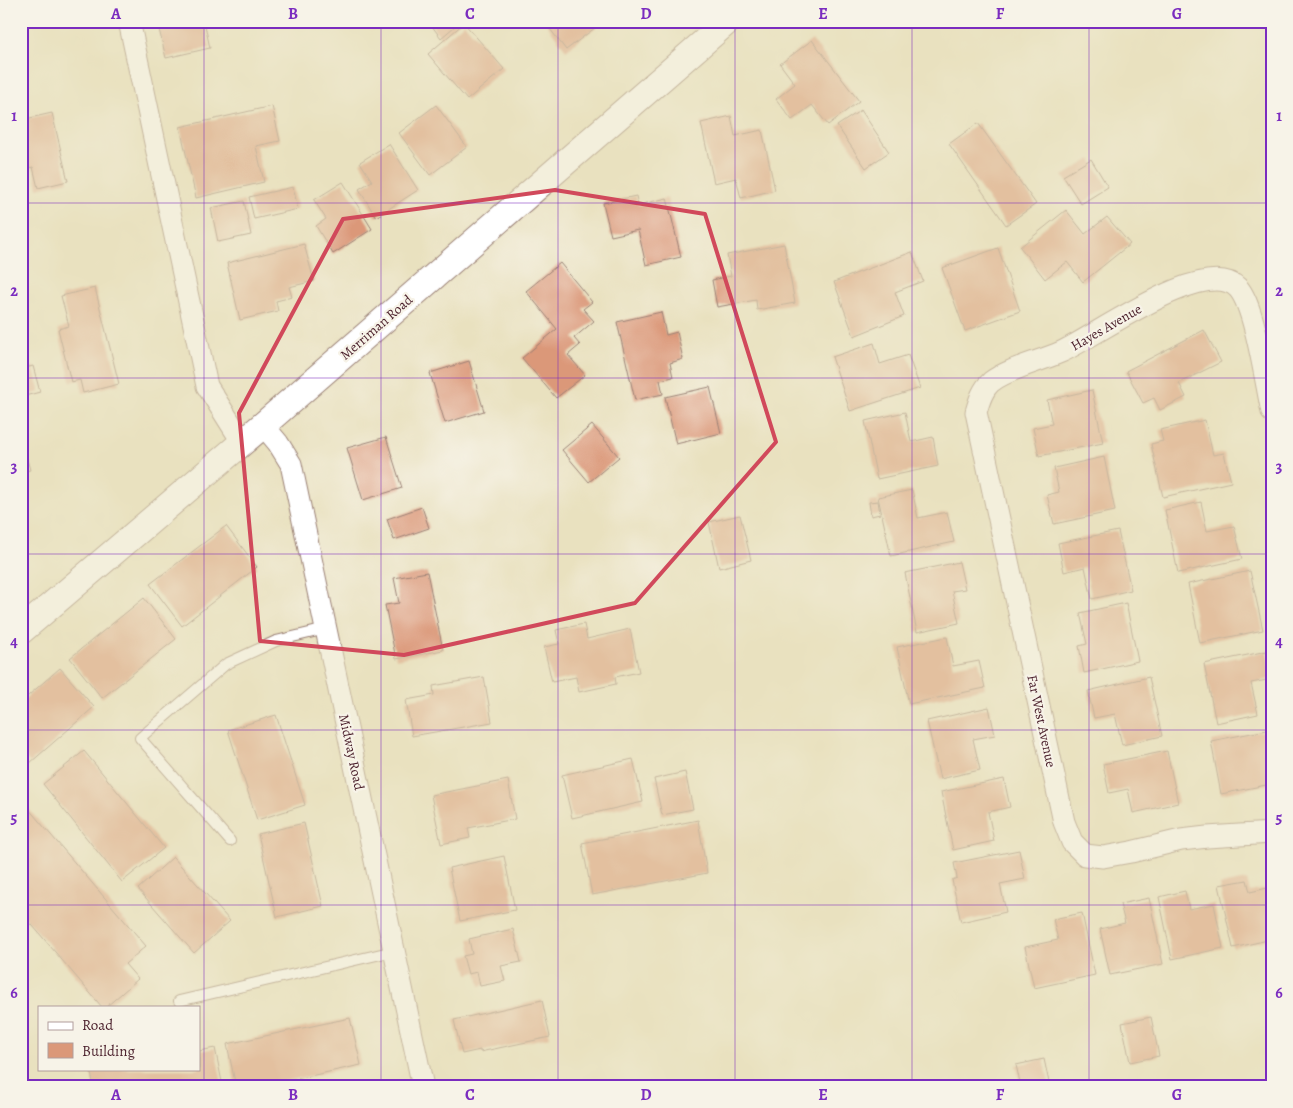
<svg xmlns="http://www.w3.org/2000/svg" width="1293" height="1108" font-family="Alegreya,serif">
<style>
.building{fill:#db9879}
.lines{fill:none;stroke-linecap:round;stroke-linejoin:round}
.service-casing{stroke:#9a8075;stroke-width:12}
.minor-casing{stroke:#9a8075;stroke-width:23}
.tertiary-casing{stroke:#9a8075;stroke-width:28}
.service{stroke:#fff;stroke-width:10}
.minor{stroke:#fff;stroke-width:21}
.tertiary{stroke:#fff;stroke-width:26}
.marked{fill:none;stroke:#d1495b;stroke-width:4;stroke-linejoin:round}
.grid{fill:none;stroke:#7b2cbf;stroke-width:1;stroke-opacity:0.55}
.labels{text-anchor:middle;stroke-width:4.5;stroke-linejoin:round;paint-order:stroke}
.street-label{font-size:14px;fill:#4a1f2b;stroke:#f7f3e8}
.neatline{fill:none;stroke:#7b2cbf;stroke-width:2}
.grid-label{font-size:16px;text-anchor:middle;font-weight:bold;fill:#7b2cbf}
</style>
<rect width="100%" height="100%" fill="#f7f3e8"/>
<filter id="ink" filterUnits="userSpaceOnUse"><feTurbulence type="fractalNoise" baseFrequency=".02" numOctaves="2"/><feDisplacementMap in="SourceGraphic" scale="10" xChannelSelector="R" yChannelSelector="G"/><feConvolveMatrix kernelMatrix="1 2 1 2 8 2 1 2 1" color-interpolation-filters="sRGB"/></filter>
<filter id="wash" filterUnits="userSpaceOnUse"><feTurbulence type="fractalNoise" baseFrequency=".0096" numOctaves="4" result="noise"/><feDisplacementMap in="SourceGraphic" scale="20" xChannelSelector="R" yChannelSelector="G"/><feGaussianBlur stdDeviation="1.12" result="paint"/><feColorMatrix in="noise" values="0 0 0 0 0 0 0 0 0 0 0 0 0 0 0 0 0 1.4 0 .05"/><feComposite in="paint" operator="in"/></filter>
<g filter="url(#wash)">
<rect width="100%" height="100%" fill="#e9e1bf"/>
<g id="blocks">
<path class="building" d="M157,21H204L210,48L166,58Z
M428,21H461L441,38Z
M544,21H604L566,50Z
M464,23L504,69L467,100L428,54Z
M812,40L859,101L828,125L812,105L792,120L776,99L795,84L780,64Z
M436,105L467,147L430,175L399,133Z
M272,106L280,141L256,146L264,182L196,198L180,127Z
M861,110L889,152L866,168L837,126Z
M52,113L68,181L38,188L33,167L21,170V120Z
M731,116L735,136L762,130L775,190L741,198L736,178L714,183L701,123Z
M978,123L1036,204L1006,225L949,144Z
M389,144L418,190L376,217L359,189L372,181L360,162Z
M1091,159L1108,187L1081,204L1063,176Z
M343,182L372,229L333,254L316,226L326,219L314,200Z
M293,187L298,209L254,219L249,197Z
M636,196L638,205L667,198L681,257L646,265L638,230L611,236L603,203Z
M244,201L251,235L218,242L211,208Z
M1066,210L1085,234L1107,217L1130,244L1083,282L1067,262L1045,279L1020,247Z
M304,244L314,281L289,287L292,297L276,301L278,311L240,320L227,263Z
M784,244L795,303L757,310L756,300L717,307L712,280L731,276L727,255Z
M998,248L1020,311L965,331L942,268Z
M912,252L923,281L895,292L904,316L854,336L834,282Z
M560,263L592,302L583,309L594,321L574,338L580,345L568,355L585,375L556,398L522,358L557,329L526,291Z
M95,288L119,384L83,393L80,380L71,382L58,329L69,326L61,296Z
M661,312L666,335L677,332L683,359L670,363L673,377L660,380L663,394L635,400L617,322Z
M1204,330L1221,362L1179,383L1186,397L1160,410L1154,398L1143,403L1126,371Z
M874,343L880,364L908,355L920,388L850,411L832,357Z
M469,361L484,411L445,423L430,373Z
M33,366L40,392L21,397V369Z
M710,387L721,433L676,444L665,397Z
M1092,390L1103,443L1039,456L1033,428L1052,424L1047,400Z
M905,412L911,442L933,437L938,466L877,479L865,421Z
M1205,420L1213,455L1224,453L1231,482L1163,497L1151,444L1163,441L1160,430Z
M592,425L619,457L589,482L562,450Z
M21,437L30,470L21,472Z
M386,437L402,488L363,500L347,448Z
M1104,457L1115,511L1054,524L1047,495L1059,492L1054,468Z
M912,490L918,518L947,512L954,542L891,556L878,497Z
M878,501L880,514L871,516L869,502Z
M1201,502L1207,531L1234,526L1242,559L1178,573L1165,510Z
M422,507L429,528L394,540L387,519Z
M740,515L751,560L719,568L709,522Z
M226,526L257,567L182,626L150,584Z
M1118,531L1131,590L1092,599L1085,567L1064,572L1058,543Z
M959,562L965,589L952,591L959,623L917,632L905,573Z
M1250,571L1263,630L1200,643L1188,584Z
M427,572L443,650L396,659L385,605L399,603L394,578Z
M144,598L176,639L102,698L70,658Z
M1126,603L1138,661L1084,673L1079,646L1087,644L1080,613Z
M584,624L587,639L630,629L639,672L615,677L616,684L579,692L576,677L552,682L544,647L559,644L556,630Z
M947,637L953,666L979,661L985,688L909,704L897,647Z
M1267,651L1272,679L1251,683L1258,714L1216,723L1204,664Z
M60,668L94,707L30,763L21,752V702Z
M484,677L492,722L412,736L406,700L434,695L433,686Z
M1149,677L1162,736L1122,745L1115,714L1094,718L1088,691Z
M989,707L995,735L973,739L980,770L940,779L927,721Z
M276,715L305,805L257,820L228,730Z
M1272,729V760L1266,761L1271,784L1221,794L1211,741Z
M84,751L164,848L122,882L43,784Z
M1167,751L1178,803L1133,813L1128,789L1109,793L1103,764Z
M633,759L643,802L572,818L562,775Z
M685,772L693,809L662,815L654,779Z
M1004,779L1010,807L988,812L994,841L953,850L941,792Z
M508,780L515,819L468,828L470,838L441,844L431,795Z
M21,800L146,946L125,964L138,979L106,1007H102L21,912Z
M698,820L707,873L592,895L582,843Z
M304,823L323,906L277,917L258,834Z
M1019,850L1025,879L1000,884L1006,912L961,922L952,880L957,878L954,863Z
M504,856L515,910L460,921L449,868Z
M173,857L230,921L194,953L138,889Z
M1247,880L1250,892L1272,887V939L1233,948L1219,885Z
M1185,891L1189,909L1214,904L1223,948L1172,959L1159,897Z
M1149,898L1163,964L1110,975L1100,929L1125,923L1120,904Z
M1082,913L1095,975L1034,988L1025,947L1058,940L1053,919Z
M513,929L521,962L501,966L505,981L480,986L477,972L468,974L463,956L472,954L469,939Z
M542,1000L550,1037L480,1052V1050L462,1054L454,1020Z
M1151,1017L1159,1056L1130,1062L1122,1023Z
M350,1018L361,1065L259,1087H236L227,1044Z
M215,1048L223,1087H94L91,1073L109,1069H199V1051Z
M1044,1059L1050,1087H1021L1016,1065Z
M856,1083L857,1087H840V1086Z"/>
</g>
</g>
<g filter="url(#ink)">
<use href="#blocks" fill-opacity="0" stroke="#9a8075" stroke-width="1"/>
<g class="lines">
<g class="service-casing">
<path id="service" d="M230,841L140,738L226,664L276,641L326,629
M179,1001L394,951"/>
</g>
<g class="minor-casing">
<path id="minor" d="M129,21L207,386L243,443
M1272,412C1266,385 1255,306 1238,288C1205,255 1095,337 1061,352C1041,361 1007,369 991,382C982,390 979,402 976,412L1064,822L1072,842L1085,855L1103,857L1131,852L1181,840L1207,837L1272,833
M263,425L278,443L291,464L423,1087"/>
</g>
<g class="tertiary-casing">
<path id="tertiary" d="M21,631L263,425L728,21"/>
</g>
<use href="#service" class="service"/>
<use href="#minor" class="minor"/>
<use href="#tertiary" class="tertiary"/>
</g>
</g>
<path d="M0 0H1293V1108H0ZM555,190L705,214L776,442L635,603L404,655L260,641L239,413L343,219Z" fill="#e9e1bf" fill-opacity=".55" fill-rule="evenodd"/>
<path class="marked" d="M555,190L705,214L776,442L635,603L404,655L260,641L239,413L343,219Z"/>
<path class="grid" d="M204,21V1087M381,21V1087M558,21V1087M735,21V1087M912,21V1087M1089,21V1087M21,203H1272M21,378H1272M21,554H1272M21,730H1272M21,905H1272"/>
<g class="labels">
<g class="street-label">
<text transform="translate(376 327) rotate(-41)" y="5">Merriman Road</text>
<text transform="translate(1106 327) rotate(-30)" y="5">Hayes Avenue</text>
<text transform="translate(1042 721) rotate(78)" y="5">Far West Avenue</text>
<text transform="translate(352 752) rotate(78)" y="5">Midway Road</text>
</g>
</g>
<rect width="1293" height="1108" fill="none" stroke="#f7f3e8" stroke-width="55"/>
<rect x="38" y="1006" width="162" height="65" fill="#f7f3e8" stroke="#b29e9c"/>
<rect x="48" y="1022" width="25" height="8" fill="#ffffff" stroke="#b29e9c"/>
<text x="82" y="1030" font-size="15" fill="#4a1f2b">Road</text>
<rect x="48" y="1043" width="25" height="15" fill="#db9879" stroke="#b29e9c"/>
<text x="82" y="1056" font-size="15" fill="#4a1f2b">Building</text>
<rect x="28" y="28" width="1238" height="1052" class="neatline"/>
<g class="grid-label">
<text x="116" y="19">A</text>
<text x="293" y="19">B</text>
<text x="470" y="19">C</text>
<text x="646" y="19">D</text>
<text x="823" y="19">E</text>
<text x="1000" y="19">F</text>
<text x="1177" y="19">G</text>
<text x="14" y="121">1</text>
<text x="1279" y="121">1</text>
<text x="14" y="296">2</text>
<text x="1279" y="296">2</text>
<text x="14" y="472">3</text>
<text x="1279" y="472">3</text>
<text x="14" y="647">4</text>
<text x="1279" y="647">4</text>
<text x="14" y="823">5</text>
<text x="1279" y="823">5</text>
<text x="14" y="998">6</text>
<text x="1279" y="998">6</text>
<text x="116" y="1100">A</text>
<text x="293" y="1100">B</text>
<text x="470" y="1100">C</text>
<text x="646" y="1100">D</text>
<text x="823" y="1100">E</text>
<text x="1000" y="1100">F</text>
<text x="1177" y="1100">G</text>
</g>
</svg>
